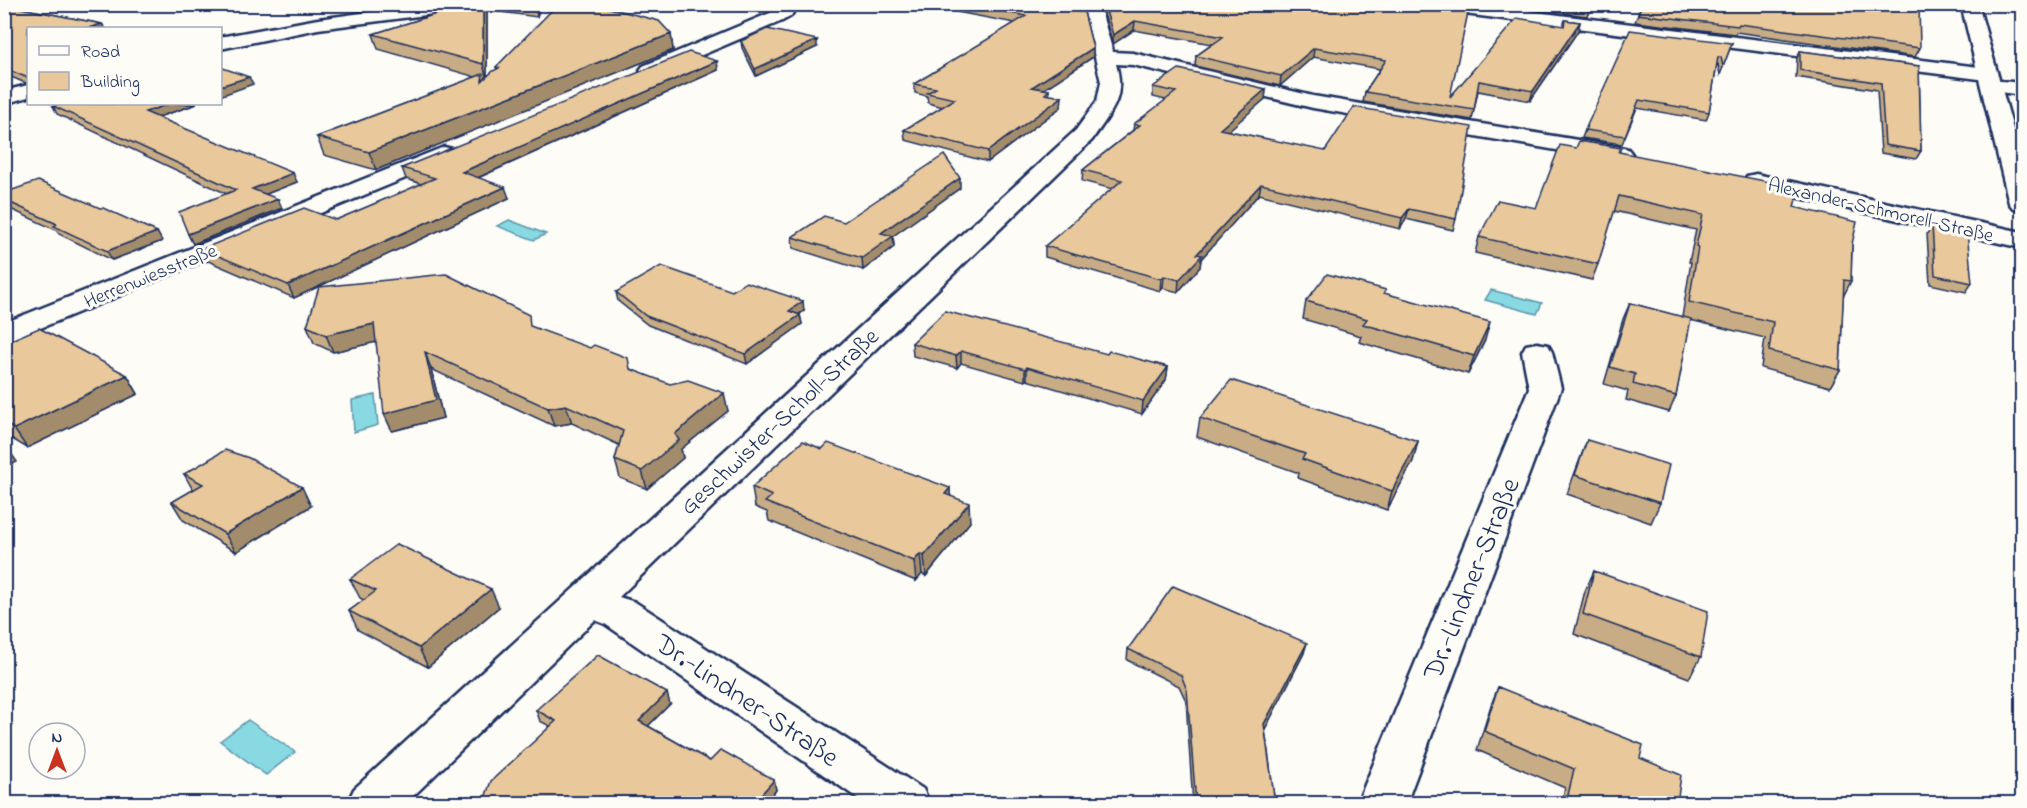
<svg xmlns="http://www.w3.org/2000/svg" width="2027" height="808" font-family="'Indie Flower',sans-serif">
<style>
.water{fill:#88d9e2;stroke:#5c95ad;stroke-width:1.5}
.lines{fill:none;stroke-linecap:round;stroke-linejoin:round}
.minor-casing{stroke:#1b2f5e;stroke-width:5}
.secondary-casing{stroke:#1b2f5e;stroke-width:5}
.minor{fill:#fdfcf7;fill-rule:evenodd}
.secondary{fill:#fdfcf7;fill-rule:evenodd}
.wall{fill:#c8ac85;stroke:#1b2f5e;stroke-width:1.5}
.shaded-wall{fill:#a38c6c;stroke:#1b2f5e;stroke-width:1.5}
.building{fill:#e9c89b;stroke:#1b2f5e;stroke-width:1.5}
.labels{text-anchor:middle;stroke-width:6;stroke-linejoin:round;paint-order:stroke}
.far-street-label{font-size:20px;fill:#1b2f5e;stroke:#fdfcf7}
.street-label{font-size:24px;fill:#1b2f5e;stroke:#fdfcf7}
.near-street-label{font-size:28px;fill:#1b2f5e;stroke:#fdfcf7}
</style>
<rect width="100%" height="100%" fill="#fdfcf7"/>
<filter id="ink" filterUnits="userSpaceOnUse"><feTurbulence type="fractalNoise" baseFrequency=".0167" numOctaves="2"/><feDisplacementMap in="SourceGraphic" scale="12" xChannelSelector="R" yChannelSelector="G"/><feConvolveMatrix kernelMatrix="1 2 1 2 8 2 1 2 1" color-interpolation-filters="sRGB"/></filter>
<g filter="url(#ink)">
<path class="water" d="M509,220L546,234L534,240L497,226Z
M1491,290L1542,303L1537,314L1485,300Z
M375,395L378,425L354,432L352,400Z
M248,720L295,752L266,775L220,741Z"/>
<g class="lines">
<g class="minor-casing">
<path id="minor" d="M428,4H480L472,9L318,29L220,49V37L318,19Z
M781,4H798L791,16L782,21L657,74H643L640,70L643,66L770,13Z
M1082,4H1099L1113,52L1133,53L1313,96L1620,147L1628,149L1632,154L1628,159L1620,161L1313,108L1133,65L1116,64C1126,99 1111,112 1092,140L619,597L635,602L923,789L930,804H866L605,624L595,620L405,804H347L354,789L1076,130L1097,101L1101,82Z
M1417,4H1471L1987,68L1994,70L1997,74L1994,78L1987,80L1425,9Z
M1991,80L2022,83V95L1984,90L1981,86L1984,82Z
M28,85V97L4,104V91Z
M444,147L452,149L456,154L452,159L4,343V323Z
M1756,174L2022,232V248L1747,186L1744,181L1747,176Z
M1537,343L1548,345L1552,352L1561,388L1406,804H1357L1529,388L1522,352L1526,345Z"/>
</g>
<g class="secondary-casing">
<path id="secondary" d="M1961,4H1978L2022,161V210L2013,208L2009,203Z"/>
</g>
<use href="#minor" class="minor"/>
<use href="#secondary" class="secondary"/>
</g>
<path class="wall" d="M4,4L15,5L16,7L102,24L105,28H28V84L4,74Z
M468,4H540L537,17L486,10L487,14V76L497,69L496,67L583,8L671,34L673,50L376,170L324,155L317,137L476,77L378,49L373,34Z
M951,4H1082L1093,48V57L1043,89L1049,90V94L1061,107L988,162L905,140L904,130L943,107L928,103L927,96L915,93L914,84L1015,23L952,11Z
M1101,4H1357L1450,97L1563,26L1565,20L1580,22L1578,31L1530,101L1478,91L1472,120L1363,102L1365,92L1380,69L1313,57L1280,86L1195,66L1196,56L1212,44L1134,30L1113,44Z
M1565,4H1595L1587,16L1564,13Z
M1642,4L1920,48L1915,57L1736,32L1735,34L1635,22Z
M741,41L817,47L756,76L742,48Z
M1732,43L1720,75L1718,64H1717L1709,112L1706,120L1637,108L1622,144L1582,138L1585,130Z
M1800,51L1919,66L1921,151L1916,159L1881,153L1877,90L1796,77L1797,58Z
M717,61L718,70L478,178L509,198L294,298L208,261L202,249L336,220L422,184L406,179L402,168Z
M1153,87L1266,89L1265,99L1228,130L1456,219L1453,230L1406,219L1400,229L1259,194L1201,259L1200,267L1178,292L1163,288L1160,291L1045,257V246L1113,189L1082,181L1083,170L1133,130L1134,124L1166,100L1153,97Z
M61,104H197L158,117L297,182L266,194L282,208L193,244L188,234L227,194L57,114L53,106Z
M1576,148L1619,152L1794,207L1852,244L1851,281L1843,297L1840,370L1830,387L1761,368L1765,338L1690,320L1676,396L1669,412L1626,400L1628,391L1604,384L1623,319L1630,303L1682,317L1691,262H1689L1696,230L1614,211L1598,264L1592,280L1475,253L1479,237L1536,208Z
M960,188L893,236L894,247L863,270L793,248L792,237Z
M4,193L100,208L157,232L162,241L112,260L59,234L56,230L4,206Z
M1932,225L1972,283L1966,292L1930,284L1927,234Z
M732,291L804,311L798,315H800L802,324L747,364L648,325L618,301L616,292Z
M1385,294L1485,340L1468,374L1359,342L1361,336L1303,319L1306,301Z
M307,326L532,327L728,411L681,449L683,458L647,489L620,478L615,460L619,445L572,423L554,426L431,369L443,418L392,431L376,342L333,352L314,343Z
M4,343L127,375L138,394L27,448L4,434Z
M912,343L1107,354L1168,367L1166,380L1142,414L1027,380L1025,381L961,363L957,368L913,356Z
M1200,418L1418,441L1413,461L1387,510L1298,478L1299,473L1197,437Z
M1587,440L1660,503L1651,523L1567,494Z
M184,474L311,506L236,552L183,520L172,502L193,490Z
M752,487L951,496L970,522L926,576L922,574L916,581L769,521L767,512L755,507Z
M1594,571L1701,657L1689,678L1574,634L1585,591Z
M350,579L499,607L428,667L358,630L349,611L364,600L360,598Z
M1128,649L1304,653L1265,729L1275,804H1193L1186,701L1179,686L1127,660Z
M1498,687L1640,758L1677,804H1561L1565,788L1477,750L1491,705Z
M670,704L648,726L710,761L774,780L776,790L765,804H488L485,798L550,726L540,721L536,710Z"/>
<path class="shaded-wall" d="M483,4H485L487,14V80L483,64Z
M537,4L540,5L537,17L536,10Z
M1593,4H1595L1587,16L1589,10Z
M1135,21L1134,30L1113,44V35Z
M1580,22L1578,31L1530,101L1533,91Z
M102,24L105,28H88Z
M671,34L673,50L376,170L369,152Z
M817,40V47L756,76L755,69Z
M1093,48V57L1032,97V87Z
M1314,48L1313,57L1280,86L1281,76Z
M717,61L718,70L466,183L462,172Z
M249,77L253,84L220,96V86Z
M1266,89L1265,99L1219,139L1220,129Z
M1062,97L1061,107L988,162V151Z
M169,104H197L149,120L145,112Z
M293,173L297,182L256,198L252,189Z
M960,178V188L893,236L894,247L863,270L862,258L881,233Z
M1261,184L1259,194L1201,259L1200,267L1178,292L1179,280L1197,254Z
M505,187L509,198L294,298L288,285Z
M278,199L282,208L193,244L188,234Z
M1409,209L1406,219L1400,229L1402,218Z
M157,232L162,241L112,260L107,251Z
M1164,276L1163,288L1160,291L1161,279Z
M803,301L804,311L790,320L789,311Z
M800,315L802,324L747,364L745,354Z
M1490,322L1485,340L1468,374L1474,356Z
M374,324L381,341L333,352L326,335Z
M961,351V363L957,368L956,356Z
M425,352L431,369L443,418L392,431L384,414Z
M1027,367V380L1025,381V369Z
M1168,367L1166,380L1142,414L1143,401Z
M127,375L138,394L27,448L14,429Z
M724,393L728,411L681,449L683,458L647,489L642,471L675,434Z
M566,405L572,423L554,426L548,408Z
M1418,441L1413,461L1387,510L1392,491Z
M4,443L17,462L4,468Z
M302,487L311,506L236,552L225,534Z
M950,488L951,507L945,494Z
M969,503L970,522L926,576L924,556Z
M920,554L922,574L916,581L914,561Z
M491,589L499,607L428,667L419,648Z
M1307,643L1304,653L1262,735L1264,724Z
M667,693L670,704L643,731L639,721Z
M774,780L776,790L765,804H757L756,800Z
M4,783L11,790L4,795Z"/>
<path class="building" d="M4,4H14L10,6L102,24L88,28H28V78L4,68Z
M468,4H483V64L373,34Z
M490,4H537L536,10Z
M558,4H574L583,8L585,4H594L659,21L671,34L369,152L317,137L483,74L482,81L493,71L499,68L496,67Z
M963,4H1082L1093,48L1032,87L1049,90L1045,94L1062,97L988,151L904,130L955,99L927,93L936,88L914,84L1026,16Z
M1104,4H1392L1405,7L1406,4H1442L1469,8L1450,97L1517,18L1564,26L1565,20L1580,22L1533,91L1479,81L1474,110L1365,92L1386,60L1314,48L1281,76L1196,56L1223,37L1135,21L1113,35Z
M1566,4H1593L1589,10L1566,7Z
M1642,4H1919L1920,48L1739,24L1738,26L1638,14Z
M767,29L817,40L755,69L741,41Z
M1630,30L1732,43L1723,67L1721,57H1718L1709,112L1639,100L1625,136L1585,130Z
M1800,51L1919,66L1921,151L1885,145L1881,83L1800,70Z
M689,52L717,61L462,172L505,187L288,285L202,249L304,208L336,220L435,178L402,168Z
M220,67L249,77L220,86Z
M1179,69L1266,89L1220,129L1325,151L1354,107L1472,127L1456,219L1409,209L1402,218L1261,184L1197,254L1202,255L1179,280L1164,276L1161,279L1045,246L1122,180L1083,170L1140,125L1134,124L1176,92L1153,87Z
M61,104H169L145,112L293,173L252,189L278,199L188,234L179,212L236,190L53,106Z
M1579,141L1621,148L1619,152L1799,188L1794,207L1857,222L1852,244L1851,281L1844,280L1840,370L1769,351L1773,322L1689,302L1698,247L1696,246L1703,215L1619,196L1598,264L1479,237L1498,200L1536,208L1560,145L1576,148Z
M944,155L960,178L881,233L893,236L862,258L792,237L824,216L844,222Z
M38,181L100,208H103L157,232L107,251L54,226L57,224L4,200V193Z
M1932,225L1967,232L1972,283L1935,275Z
M661,266L732,291L746,282L803,301L789,311L800,315L745,354L646,316L616,292Z
M446,274L529,315L530,326L590,348L594,345L628,358L630,369L670,384L688,380L724,393L675,434L679,440L642,471L615,460L623,431L566,405L548,408L425,352L436,400L384,414L374,324L326,335L307,326L319,287Z
M1327,274L1386,290L1384,293L1490,322L1474,356L1363,324L1367,319L1306,301Z
M1630,303L1691,319L1676,396L1633,384L1635,374L1610,367Z
M945,311L1107,354L1109,351L1168,367L1143,401L1027,367L1025,369L961,351L956,356L912,343Z
M39,328L127,375L14,429L4,423V343Z
M1231,380L1418,441L1392,491L1302,459L1305,454L1200,418Z
M1587,440L1669,465L1660,503L1575,475Z
M803,441L822,449L828,443L950,488L945,494L969,503L924,556L920,554L914,561L765,502L772,496L752,487Z
M225,450L249,458L302,487L225,534L172,502L203,484L184,474Z
M397,544L491,589L419,648L349,611L376,591L350,579Z
M1594,571L1708,611L1701,657L1583,614Z
M1173,586L1307,643L1264,724L1275,804H1196L1187,690L1181,675L1128,649Z
M598,655L667,693L639,721L710,761L721,750L774,780L756,800L763,804H492L485,798L491,781L556,721L536,710Z
M1498,687L1643,745L1640,758L1681,775L1677,804H1566L1574,769L1484,731Z"/>
</g>
<g class="labels">
<g class="far-street-label">
<text transform="translate(1881 209) rotate(13)" y="7">Alexander-Schmorell-Straße</text>
<text transform="translate(150 275) rotate(-22)" y="7">Herrenwiesstraße</text>
</g>
<g class="street-label">
<text transform="translate(779 421) rotate(-43)" y="8">Geschwister-Scholl-Straße</text>
</g>
<g class="near-street-label">
<text transform="translate(1470 578) rotate(-68)" y="10">Dr.-Lindner-Straße</text>
<text transform="translate(748 699) rotate(34)" y="10">Dr.-Lindner-Straße</text>
</g>
</g>
<rect width="2027" height="808" fill="none" stroke="#fdfcf7" stroke-width="24"/>
<rect x="12" y="12" width="2003" height="784" fill="none" stroke="#1b2f5e" stroke-width="2" filter="url(#ink)"/>
<rect x="27" y="27" width="195" height="78" fill="#fdfcf7" stroke="#a3aaba" stroke-width="1.5"/>
<rect x="39" y="46" width="30" height="9" fill="#fdfcf7" stroke="#a3aaba" stroke-width="1.5"/>
<text x="81" y="57" font-size="18" fill="#1b2f5e">Road</text>
<rect x="39" y="72" width="30" height="18" fill="#e9c89b" stroke="#a3aaba" stroke-width="1.5"/>
<text x="81" y="87" font-size="18" fill="#1b2f5e">Building</text>
<g transform="translate(57 751)"><circle r="28" fill="#fdfcf7" stroke="#a3aaba" stroke-width="1.5"/>
<path d="M0-4.5L10 22L0 15L-10 22Z" fill="#c8321e"/>
<text y="-9" font-size="16" font-weight="bold" text-anchor="middle" fill="#1b2f5e">N</text>
</g>
</svg>
